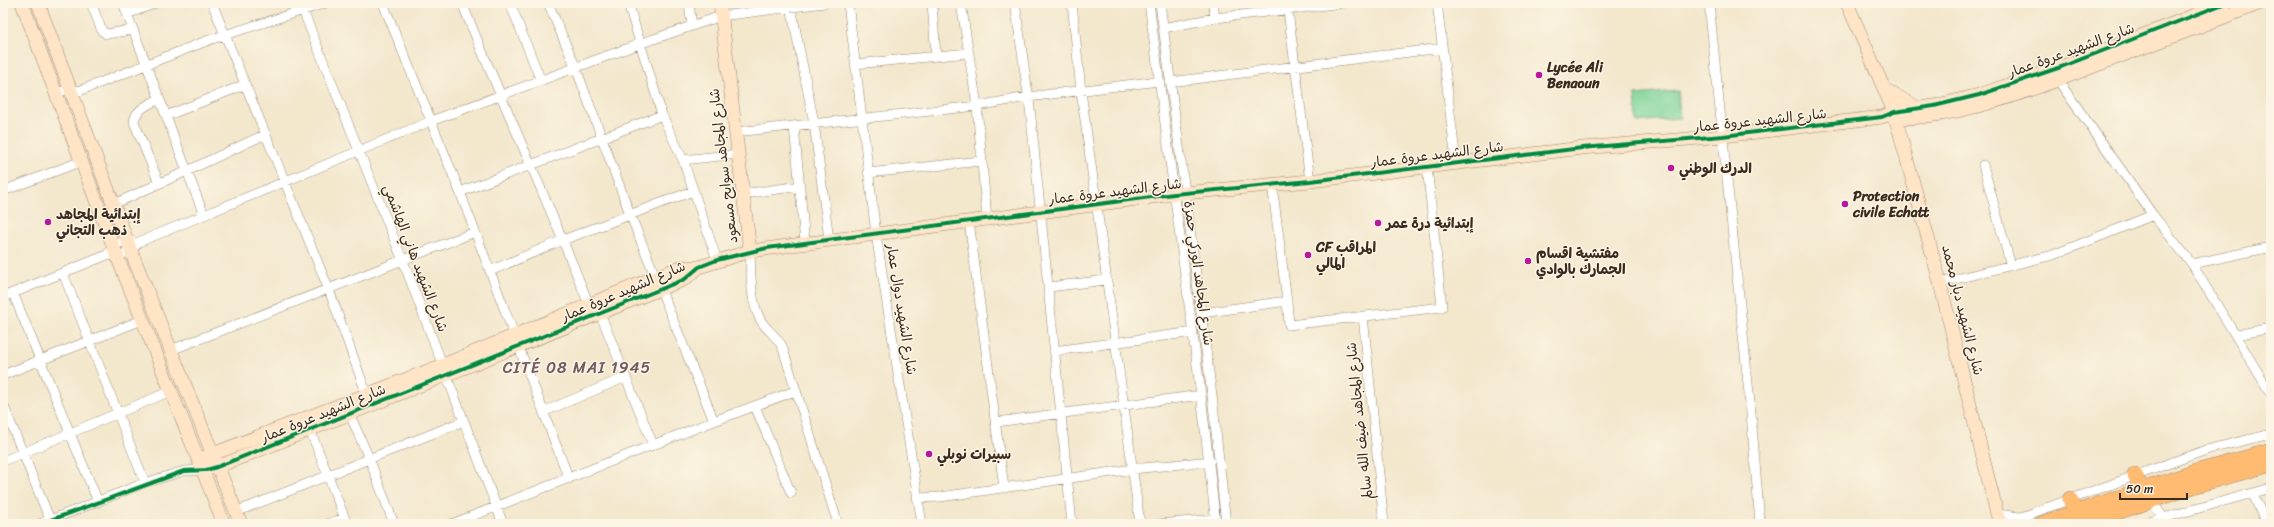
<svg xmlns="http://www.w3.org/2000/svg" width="2274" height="527" font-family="Sriracha,'Playpen Sans Arabic',sans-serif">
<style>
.green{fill:#79d399;stroke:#5a7e5c}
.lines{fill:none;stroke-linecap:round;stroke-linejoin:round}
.street-casing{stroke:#978875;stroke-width:10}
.secondary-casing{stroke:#978875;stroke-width:14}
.primary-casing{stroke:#978875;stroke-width:16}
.street{stroke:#fff;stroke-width:9}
.secondary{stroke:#ffe4c6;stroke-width:13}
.primary{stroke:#ffbb71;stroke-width:15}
.cycleway-casing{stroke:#fcf5e5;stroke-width:6}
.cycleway{stroke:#00873e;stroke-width:4}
.poi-dot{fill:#b5179e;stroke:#fcf5e5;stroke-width:1.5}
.labels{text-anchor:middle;stroke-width:3;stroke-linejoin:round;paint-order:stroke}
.street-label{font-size:14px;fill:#3b2a1e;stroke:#fcf5e5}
.poi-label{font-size:14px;font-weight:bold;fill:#3b2a1e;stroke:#fcf5e5;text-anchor:start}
.quarter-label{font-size:16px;letter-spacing:1px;fill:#715a62;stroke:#fcf5e5}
</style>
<rect width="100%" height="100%" fill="#fcf5e5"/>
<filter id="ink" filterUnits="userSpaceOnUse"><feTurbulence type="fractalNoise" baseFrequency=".025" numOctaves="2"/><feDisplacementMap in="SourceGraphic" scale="8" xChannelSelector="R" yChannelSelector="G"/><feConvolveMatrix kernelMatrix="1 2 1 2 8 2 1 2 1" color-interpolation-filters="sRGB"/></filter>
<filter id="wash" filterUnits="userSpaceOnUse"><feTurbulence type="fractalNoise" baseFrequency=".012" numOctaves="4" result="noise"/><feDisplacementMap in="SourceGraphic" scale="16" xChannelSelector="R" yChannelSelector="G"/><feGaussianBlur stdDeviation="0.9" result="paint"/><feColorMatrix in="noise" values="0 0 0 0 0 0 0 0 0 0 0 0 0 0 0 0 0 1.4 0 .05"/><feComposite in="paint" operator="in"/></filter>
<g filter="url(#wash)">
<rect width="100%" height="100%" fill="#f3e7cc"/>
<path class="green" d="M1678,91L1680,118L1637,122L1635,95Z"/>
</g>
<g filter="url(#ink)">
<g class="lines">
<g class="street-casing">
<path id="street" d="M91,3L102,31L106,34L132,30
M212,3L329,290L367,395
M300,3L403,261L503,524
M383,3L460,192L569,479
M462,3C503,104 549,203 589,305
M510,3L541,81
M548,3L576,68L630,214L714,421
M628,3L662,115L683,160L717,260
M689,3L692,26
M848,3L876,234L922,524
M932,3L936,56
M961,3L977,106L987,219
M1015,3L1030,108L1072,524
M1072,3L1081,91L1140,524
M1149,3L1201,395L1216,524
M1160,3L1212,395L1226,524
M1213,3L1215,18
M1287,3L1310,181
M1437,3L1456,162
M1709,3L1751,413L1760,524
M791,7L814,123L829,240
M127,14L156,3
M1163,28L1215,18L1343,3
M855,64L969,53
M2055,76L2153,215L2192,264L2271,394
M1170,82L1442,48
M56,93L69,89L79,91L209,40L326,3
M166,116L244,85
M794,126L805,243
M736,132L977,106L1027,97L1159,81
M683,160L738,154
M1983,165L2011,266
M868,173L981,161
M159,183L134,122C135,109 150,104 159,99
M3,191L82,161
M460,192L662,115
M743,194L800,186
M114,204L187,171L123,3
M204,215L187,171L266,134
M969,221L1004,488
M750,251C751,272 750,300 760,319C765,329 775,334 782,346L838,524
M107,255C121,257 130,253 139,242L431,121L642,43L721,16L824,3
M2192,264L2271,247
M490,271L563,240L693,191
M63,273L145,483
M1940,283L2053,255L2153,215
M1049,287L1106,280
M13,293L98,502
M3,297L107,255C113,246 121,239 132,241
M1287,301L1289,325L1442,307L1427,166
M600,313L653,445
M1202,313L1287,301L1272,184
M1363,316L1384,524
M2236,335L2271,328
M171,350L475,232
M1054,351L1193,332
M3,375L142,320
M3,404L50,520
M755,406L791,493
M543,412L626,377
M350,415L369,458L394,524
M996,422L1201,395
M310,430L347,524
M3,461L171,391
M2253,494L2266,524
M917,498L940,497L1133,469L1210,461
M2151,500L2168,524
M236,512L464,421
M1997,514L2020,517L2027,515L2206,450L2271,434
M40,524L145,483L184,471L202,470
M328,524L344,518
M452,524L714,421L795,391
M1159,524L1216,519
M2142,524L2271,488"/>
</g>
<g class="secondary-casing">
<path id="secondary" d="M22,3L115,251L224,524
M38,3L131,251L241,524
M720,3L750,251
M1847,3L1894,112L1938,275L1997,514L2001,524
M1884,89L1918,108
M1894,119C1964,117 2032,90 2097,65C2152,44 2207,24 2261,3
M205,457L443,365L656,277L681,267H699
M202,470L217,467L685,279L699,267L750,251L1174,194L1310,181L1582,148L1723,136L1882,117L1894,112L1934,106L1979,95L2061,67L2226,3"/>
</g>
<g class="primary-casing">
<path id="primary" d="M2135,475L2142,490
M2070,499L2076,512
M2041,524L2192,473L2271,451
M2082,524L2200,484L2271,464"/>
</g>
<use href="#street" class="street"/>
<use href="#secondary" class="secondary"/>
<use href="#primary" class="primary"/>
<g class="cycleway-casing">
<path id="cycleway" d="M40,524L184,471L206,470L217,467L661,289L685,279L699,267L717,260L767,248L1174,194L1310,181L1582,148L1723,136L1882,117L1894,112L1934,106L1979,95L2061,67L2226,3"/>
</g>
<use href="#cycleway" class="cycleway"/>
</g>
</g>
<g class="poi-dot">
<circle cx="1539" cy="75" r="4"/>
<circle cx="1671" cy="168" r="4"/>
<circle cx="1845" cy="204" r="4"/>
<circle cx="48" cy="222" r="4"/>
<circle cx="1378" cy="223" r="4"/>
<circle cx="1308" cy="255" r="4"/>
<circle cx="1528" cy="261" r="4"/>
<circle cx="929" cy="454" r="4"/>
</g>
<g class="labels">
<g class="street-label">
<text transform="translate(2071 50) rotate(-20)" y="5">شارع الشهيد عروة عمار</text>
<text transform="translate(1760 120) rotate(-6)" y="5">شارع الشهيد عروة عمار</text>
<text transform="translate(1437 154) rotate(-7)" y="5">شارع الشهيد عروة عمار</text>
<text transform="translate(723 166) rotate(-97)" y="5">شارع المجاهد سوايح مسعود</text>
<text transform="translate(1115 191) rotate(-7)" y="5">شارع الشهيد عروة عمار</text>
<text transform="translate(416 258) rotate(69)" y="5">شارع الشهيد هاني الهاشمي</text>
<text transform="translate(1199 273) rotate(82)" y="5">شارع المجاهد الوركي حمزة</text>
<text transform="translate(623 291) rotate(-23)" y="5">شارع الشهيد عروة عمار</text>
<text transform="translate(902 309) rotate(81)" y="5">شارع الشهيد دوال عمار</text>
<text transform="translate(1963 310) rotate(76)" y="5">شارع الشهيد دبار محمد</text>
<text transform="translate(323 413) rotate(-22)" y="5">شارع الشهيد عروة عمار</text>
<text transform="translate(1359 421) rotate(-96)" y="5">شارع المجاهد ضيف الله سالم</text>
</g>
<g class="poi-label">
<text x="1547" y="72">Lycée Ali<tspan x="1547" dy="16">Benaoun</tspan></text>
<text x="1679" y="173">الدرك الوطني</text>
<text x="1853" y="201">Protection<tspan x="1853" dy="16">civile Echatt</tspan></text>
<text x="56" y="219">إبتدائية المجاهد<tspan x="56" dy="16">ذهب التجاني</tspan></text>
<text x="1386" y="228">إبتدائية درة عمر</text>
<text x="1316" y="252">CF المراقب<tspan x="1316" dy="16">المالي</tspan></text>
<text x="1536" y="258">مفتشية اقسام<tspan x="1536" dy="16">الجمارك بالوادي</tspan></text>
<text x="937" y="459">سبيرات نوبلي</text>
</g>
<g class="quarter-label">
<text x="577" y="373">CITÉ 08 MAI 1945</text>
</g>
</g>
<rect width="2274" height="527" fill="none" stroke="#fcf5e5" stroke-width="16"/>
<path d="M2120 493v6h67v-6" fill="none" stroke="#3b2a1e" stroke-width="2"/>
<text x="2126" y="493" font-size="12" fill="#3b2a1e" stroke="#fcf5e5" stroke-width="3" paint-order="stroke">50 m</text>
</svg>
